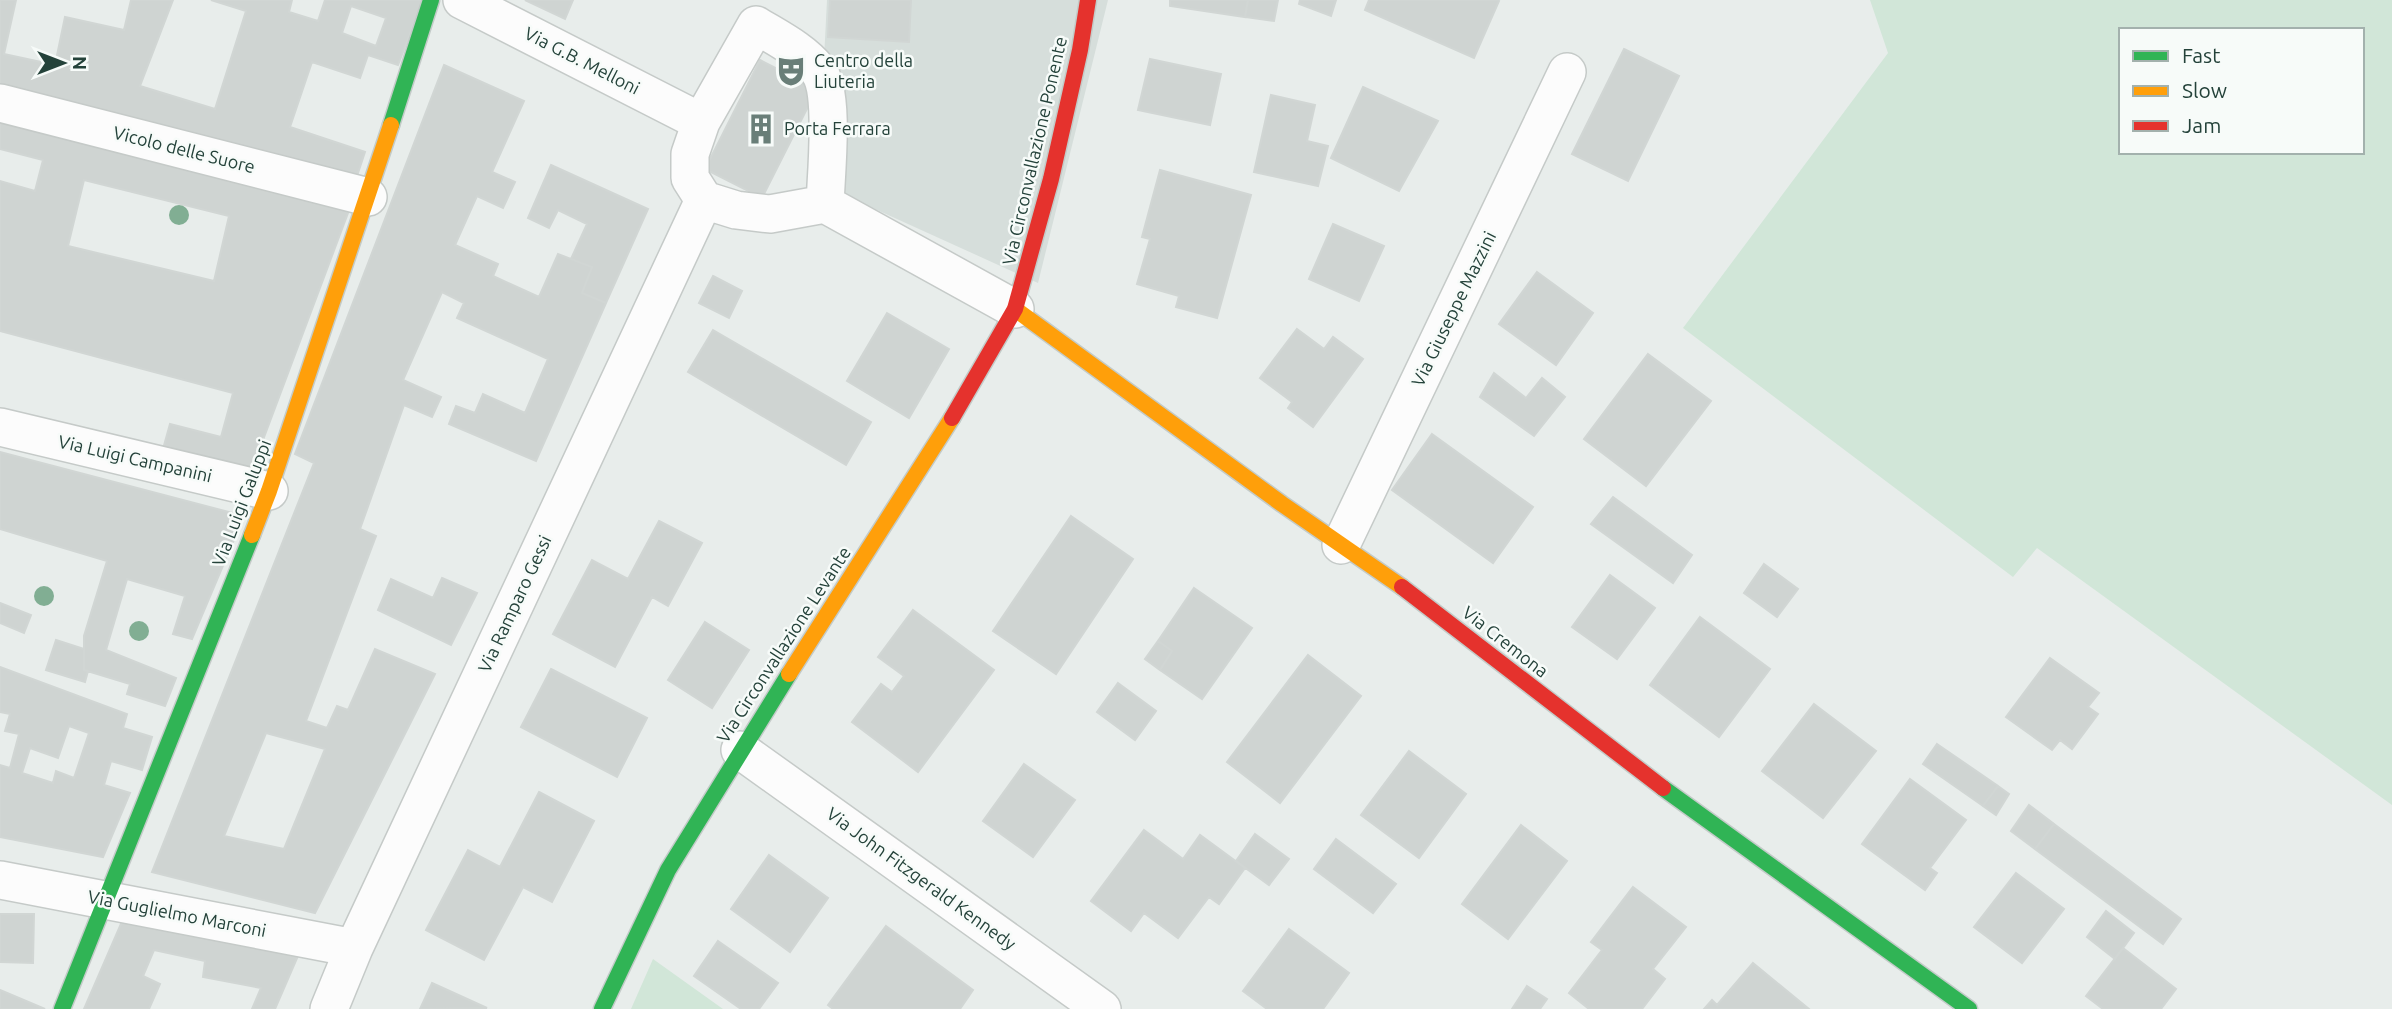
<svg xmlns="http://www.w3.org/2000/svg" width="2392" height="1009" font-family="Ubuntu,sans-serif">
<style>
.built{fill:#d6dedb}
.green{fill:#d1e6d8;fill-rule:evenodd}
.building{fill:#cfd4d2;stroke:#d1d6d4;stroke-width:2;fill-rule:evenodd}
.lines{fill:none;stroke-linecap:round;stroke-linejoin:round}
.street-casing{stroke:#c5cac8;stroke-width:40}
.fast-casing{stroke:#c3cbc8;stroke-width:19}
.slow-casing{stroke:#c3cbc8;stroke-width:19}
.jam-casing{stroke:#c3cbc8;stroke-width:19}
.street{stroke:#fcfcfc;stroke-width:37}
.fast{stroke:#30b455;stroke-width:16}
.slow{stroke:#ff9f0a;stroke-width:16}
.jam{stroke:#e5322d;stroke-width:16}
.tree{fill:#81ae93}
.labels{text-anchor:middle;stroke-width:5;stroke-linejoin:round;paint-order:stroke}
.street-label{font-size:18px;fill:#24423a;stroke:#f7fbf9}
.poi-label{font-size:18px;fill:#24423a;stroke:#f7fbf9;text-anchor:start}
</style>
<rect width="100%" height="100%" fill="#e8edeb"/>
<path class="built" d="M827,0H1108L1038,283L811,180L821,118Z"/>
<path class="green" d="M1870,0H2392V805L2037,548L2013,577L1683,328L1888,53ZM2121,30H2362V152H2121Z
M653,959L723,1009H631Z"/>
<path class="building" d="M0,0H16L4,54L55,65L65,17L124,30L131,0H173L140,86L215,109L246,11L211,0H292L289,12L318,21L325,0H423L398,65L368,55L360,78L312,62L290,127L365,152L354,185L0,90ZM351,6L386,18L376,46L342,33Z
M525,0H573L565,19Z
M830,0H911L909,42L828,37Z
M1170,0H1248L1245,17L1170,6Z
M1248,0H1278L1274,21L1245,17Z
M1300,0H1336L1331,16L1299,4Z
M1369,0H1497L1499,1L1474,58L1365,10Z
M1624,49L1679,76L1628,181L1572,154Z
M1150,59L1221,74L1210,125L1138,110Z
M760,60L817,89L762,198L705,169Z
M444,65L524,101L492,172L515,182L503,208L477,196L455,245L498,264L493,276L539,297L558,254L592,267L582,293L606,303L536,461L449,424L456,406L475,413L483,394L525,413L548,359L457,318L464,303L442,292L403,380L441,397L432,417L404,405L360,529L376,536L306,721L327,728L337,706L348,710L375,649L435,674L315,913L152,872L314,463L295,454ZM266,733L325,749L284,849L224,836Z
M1363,87L1438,121L1399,191L1331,158Z
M1271,95L1315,105L1307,141L1328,146L1318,186L1254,172Z
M0,115L351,205L251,472L163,449L170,424L221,437L233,393L0,331V181L35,191L43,160L0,149ZM84,180L229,216L214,281L68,246Z
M551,165L648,209L606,303L582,293L592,267L571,259L587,224L558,210L549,228L528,218Z
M1160,170L1251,195L1217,318L1176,307L1179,296L1137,284L1150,239L1142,237Z
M1333,224L1384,246L1359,301L1309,279Z
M1537,272L1593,313L1556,365L1499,324Z
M713,276L742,291L729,318L699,303Z
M887,313L949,349L909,418L847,381Z
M1297,329L1324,349L1333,337L1363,359L1313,427L1288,408L1292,402L1260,378Z
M713,330L871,422L846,465L688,372Z
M1648,354L1711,401L1646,486L1584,439Z
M1494,373L1526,398L1542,378L1565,397L1534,436L1480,397Z
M1432,434L1533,507L1493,563L1392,490Z
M0,452L244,516L192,639L173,634L185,596L127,579L106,650L176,678L165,706L127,694L130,684L84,670V636L107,561L0,529Z
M1613,497L1692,555L1673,583L1591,524Z
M1071,516L1133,559L1056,674L993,631Z
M659,521L702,543L668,606L652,597L615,667L553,634L592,560L628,579Z
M1764,564L1798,589L1777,617L1744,593Z
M1610,575L1655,608L1617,659L1572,627Z
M442,578L477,593L451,645L378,610L391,579L433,598Z
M1194,588L1252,628L1202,699L1160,670L1172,651L1158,641Z
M0,603L31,615L24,633L0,623Z
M913,610L994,670L918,772L852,722L881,684L892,692L904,676L878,657Z
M1700,617L1770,669L1719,737L1650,685Z
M705,622L749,650L712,708L668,680Z
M56,640L84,649V670L88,671L85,682L46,670Z
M1158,641L1172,651L1160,670L1145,659Z
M1308,655L1361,696L1280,803L1227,762Z
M2050,658L2099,693L2088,707L2098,714L2072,749L2060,740L2052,750L2006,717Z
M0,667L127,714L123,728L152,737L142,770L111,761L104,785L130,793L103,857L0,837V765L10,768L19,734L5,731L10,714L0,712ZM69,726L89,733L74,778L56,771L53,783L22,773L30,748L58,758Z
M551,669L647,718L617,777L521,727Z
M1118,683L1156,711L1135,740L1097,712Z
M1814,704L1876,751L1823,818L1762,771Z
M1937,744L1998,786L1983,806L1923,764Z
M1409,751L1466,794L1419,858L1361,815Z
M1024,764L1075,800L1033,857L983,821Z
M1910,779L1966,820L1930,868L1937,873L1925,890L1862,844Z
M1998,786L2009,794L1996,815L1983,806Z
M539,792L594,821L552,902L523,887L484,960L426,930L468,850L500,867Z
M2029,805L2054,824L2035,849L2011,831Z
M2054,824L2181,919L2163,944L2035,849Z
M1521,825L1567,861L1508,939L1462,904Z
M1144,830L1183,859L1200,835L1245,868L1219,904L1209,897L1178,938L1144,913L1131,931L1091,901Z
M1255,834L1289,859L1269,885L1236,861Z
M1336,839L1396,884L1373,913L1314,869Z
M769,855L828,898L790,952L731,909Z
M2016,873L2064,909L2022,963L1974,927Z
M1633,887L1686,927L1653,969L1665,979L1642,1009H1589L1569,993L1602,950L1591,942Z
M127,910L301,949L275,1009H252L261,988L203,977L205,961L154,950L143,976L160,984L149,1009H84Z
M2106,911L2134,933L2115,959L2087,937Z
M0,914H34L33,963L0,962Z
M886,926L973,990L960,1009H833L828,1005Z
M1289,929L1349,973L1323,1009H1267L1243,991Z
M718,941L778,983L759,1009H741L694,976Z
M2123,948L2176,989L2161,1009H2103L2086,996Z
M1753,963L1809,1009H1704L1712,1000L1717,1005Z
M432,983L487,1008L420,1009Z
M1527,986L1547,999L1540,1009H1512Z
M0,990L45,1009H0Z"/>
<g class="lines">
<g class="street-casing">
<path id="street" d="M462,0L701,122
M756,25C777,38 802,50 818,70C835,92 826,174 825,204L770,214L736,210L704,200L690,178V154L701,122Z
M0,103L368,197
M825,204L1015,309
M0,427L269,491
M1341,545L1567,72
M740,750L1102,1009
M0,880L354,948
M329,1009L354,948L704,200"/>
</g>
<g class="fast-casing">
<path id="fast" d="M391,125L431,0
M1663,788L1969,1009
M62,1009L252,535
M602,1009L668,870L789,674"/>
</g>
<g class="slow-casing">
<path id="slow" d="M1015,309L1282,504L1402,587
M252,535L269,491L391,125
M789,674L952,418"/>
</g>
<g class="jam-casing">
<path id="jam" d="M952,418L1015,309L1051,179L1080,50L1088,0
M1402,587L1663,788"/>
</g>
<use href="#street" class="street"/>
<use href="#fast" class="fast"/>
<use href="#slow" class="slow"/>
<use href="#jam" class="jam"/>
</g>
<g class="tree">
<circle cx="179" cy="215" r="10"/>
<circle cx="44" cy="596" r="10"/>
<circle cx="139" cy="631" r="10"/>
</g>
<defs>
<g id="theatre-bare" transform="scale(2.415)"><path d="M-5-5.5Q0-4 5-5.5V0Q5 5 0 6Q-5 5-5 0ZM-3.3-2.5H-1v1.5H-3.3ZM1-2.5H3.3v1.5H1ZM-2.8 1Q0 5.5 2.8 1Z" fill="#697e78" stroke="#f7fbf9" stroke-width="2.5" paint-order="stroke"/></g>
<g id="building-bare" transform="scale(2.415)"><path d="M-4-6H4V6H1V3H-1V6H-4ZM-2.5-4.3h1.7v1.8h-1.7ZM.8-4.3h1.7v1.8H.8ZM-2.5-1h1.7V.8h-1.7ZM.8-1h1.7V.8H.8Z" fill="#697e78" stroke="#f7fbf9" stroke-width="2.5" paint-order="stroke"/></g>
</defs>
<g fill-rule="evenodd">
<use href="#theatre-bare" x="791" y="71"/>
<use href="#building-bare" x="761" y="129"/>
</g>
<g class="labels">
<g class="street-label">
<text transform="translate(582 61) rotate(27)" y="6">Via G.B. Melloni</text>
<text transform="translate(184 150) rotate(14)" y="6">Vicolo delle Suore</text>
<text transform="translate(1035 151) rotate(-77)" y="6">Via Circonvallazione Ponente</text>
<text transform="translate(1454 309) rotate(-64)" y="6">Via Giuseppe Mazzini</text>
<text transform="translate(135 459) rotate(13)" y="6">Via Luigi Campanini</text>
<text transform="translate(242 503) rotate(-69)" y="6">Via Luigi Galuppi</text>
<text transform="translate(515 604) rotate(-65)" y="6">Via Ramparo Gessi</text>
<text transform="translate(1505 642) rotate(38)" y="6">Via Cremona</text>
<text transform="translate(784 645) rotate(-57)" y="6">Via Circonvallazione Levante</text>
<text transform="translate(921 879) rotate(36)" y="6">Via John Fitzgerald Kennedy</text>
<text transform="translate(177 914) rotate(11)" y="6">Via Guglielmo Marconi</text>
</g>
<g class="poi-label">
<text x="814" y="67">Centro della<tspan x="814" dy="21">Liuteria</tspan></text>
<text x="784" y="135">Porta Ferrara</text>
</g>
</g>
<rect x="2119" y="28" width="245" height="126" fill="#f7fbf9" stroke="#a3b1ad" stroke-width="2"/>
<rect x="2133" y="51" width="35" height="10" fill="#30b455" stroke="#a3b1ad" stroke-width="2"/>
<text x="2182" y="63" font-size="21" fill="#24423a">Fast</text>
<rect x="2133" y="86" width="35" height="10" fill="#ff9f0a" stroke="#a3b1ad" stroke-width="2"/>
<text x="2182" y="98" font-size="21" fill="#24423a">Slow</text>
<rect x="2133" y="121" width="35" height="10" fill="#e5322d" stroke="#a3b1ad" stroke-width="2"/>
<text x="2182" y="133" font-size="21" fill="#24423a">Jam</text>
<g transform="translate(63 63) rotate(90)" stroke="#f7fbf9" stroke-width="5" paint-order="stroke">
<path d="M0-5L12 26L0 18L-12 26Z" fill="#24423a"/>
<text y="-10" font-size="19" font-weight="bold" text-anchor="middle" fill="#24423a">N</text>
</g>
</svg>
